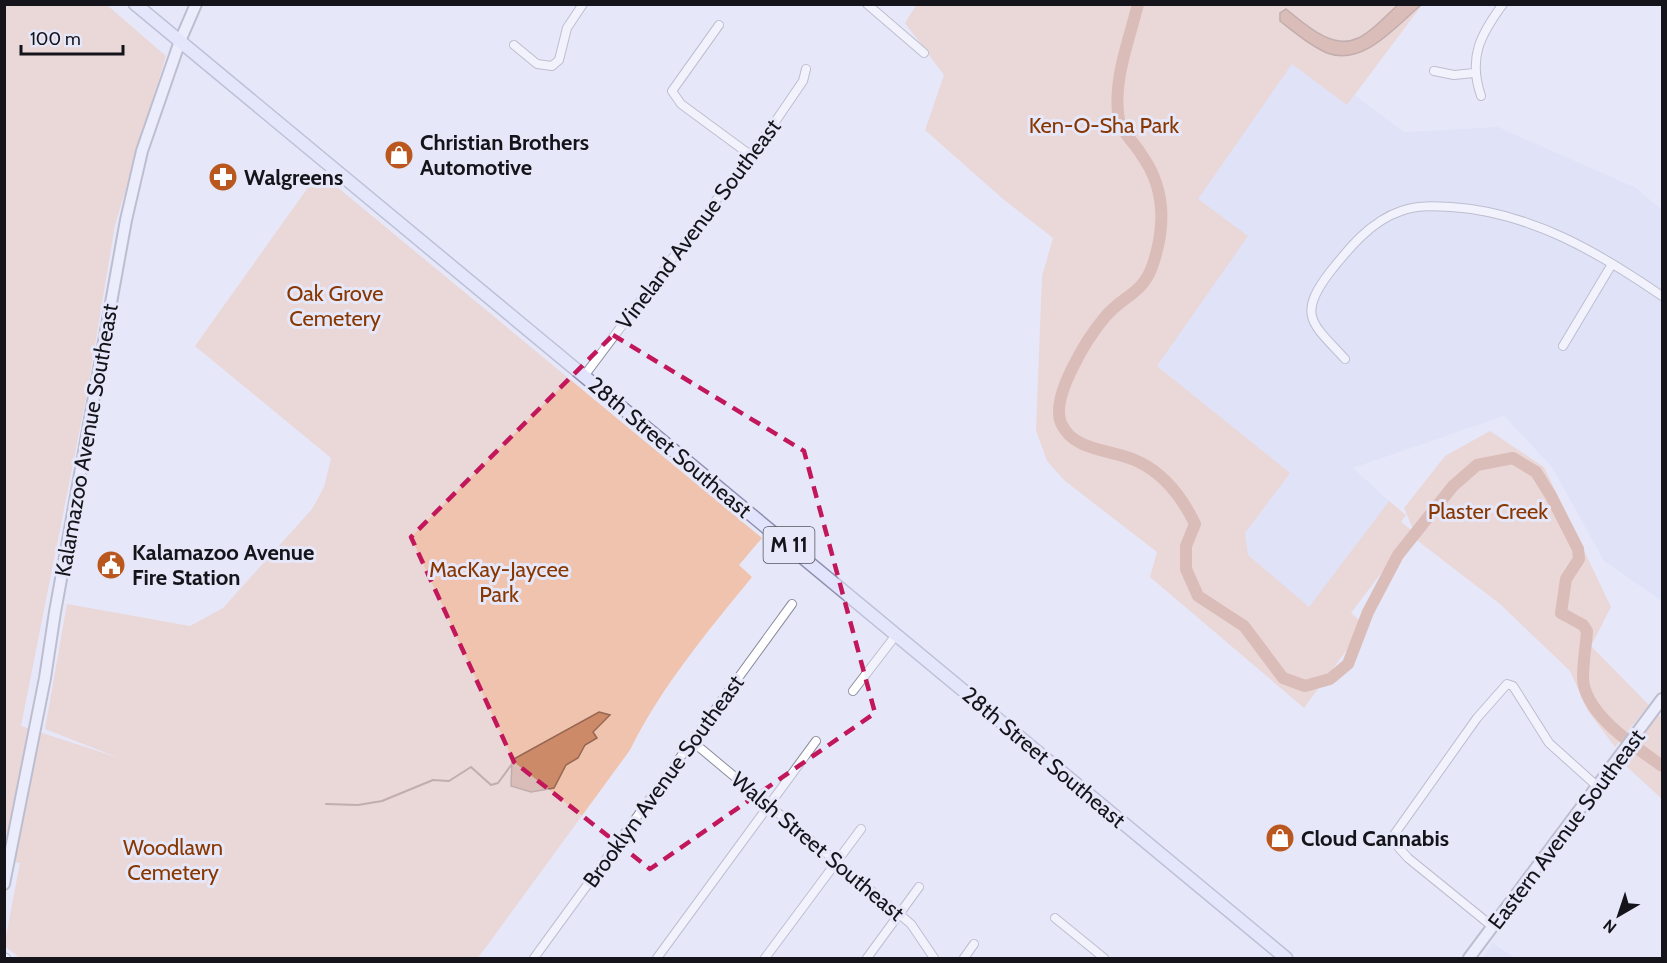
<svg xmlns="http://www.w3.org/2000/svg" width="1667" height="963" font-family="Cabin,sans-serif">
<style>
.built{fill:#d9dbf5}
.green{fill:#f0c3ae}
.water{fill:#cd8a69;stroke:#966751;stroke-width:1.5}
.lines{fill:none;stroke-linecap:round;stroke-linejoin:round}
.stream{stroke:#966751;stroke-width:2}
.river{stroke:#cd8a69;stroke-width:12}
.street-casing{stroke:#8b8c9c;stroke-width:10}
.secondary-casing{stroke:#8b8c9c;stroke-width:14}
.primary-casing{stroke:#8e90ae;stroke-width:15}
.street{stroke:#fff;stroke-width:8}
.secondary{stroke:#f1f2fe;stroke-width:10}
.primary{stroke:#e2e4fe;stroke-width:12}
.marked{fill:none;stroke:#c2185b;stroke-width:4.5;stroke-dasharray:12 8;stroke-linejoin:round}
.labels{text-anchor:middle;stroke-width:6;stroke-linejoin:round;paint-order:stroke}
.shield{fill:#e6e8fa;stroke:#53545d;stroke-width:1.5}
.shield-label{font-size:21px;font-weight:bold;fill:#14141a}
.park-label{font-size:22px;fill:#883700;stroke:#e6e8fa}
.poi-label{font-size:22px;font-weight:bold;fill:#14141a;stroke:#e6e8fa;text-anchor:start}
.street-label{font-size:22px;fill:#14141a;stroke:#e6e8fa}
</style>
<rect width="100%" height="100%" fill="#e6e8fa"/>
<path class="built" d="M1292,63L1347,105L1355,95L1404,132L1498,127L1636,188L1662,210V601L1604,561L1552,467L1504,416L1353,468L1389,501L1309,608L1248,555L1245,533L1289,473L1157,366L1247,236L1197,199Z
M1493,943L1515,958H1482Z"/>
<path class="green" d="M917,4L1422,5L1347,105L1292,64L1198,199L1248,236L1157,366L1290,473L1245,533L1248,555L1309,607L1389,501L1406,515L1401,522L1413,531L1351,613L1365,625L1304,708L1150,577L1157,552L1065,481L1047,461L1036,430L1042,276L1053,238L1003,199L925,130L944,75L905,23Z
M5,5H107L166,56L115,225L87,393L21,726L119,758L45,729L67,604L190,626L223,608L312,509L324,487L331,458L195,346L319,172L762,538L739,565L752,577C708,631 661,687 630,750L478,958H20L4,946L20,863L5,861Z
M1490,431L1544,467L1611,607L1591,646L1649,705L1615,747L1588,711L1570,671L1500,604L1418,541L1404,508L1445,456Z
M1657,714L1662,718V799L1625,765Z"/>
<path class="water" d="M1398,5H1421C1396,26 1363,67 1327,53C1310,46 1294,32 1280,21V13L1286,9C1304,23 1332,51 1358,38C1372,32 1386,15 1398,5Z
M599,712L610,715L593,732L597,738L585,745L578,758L566,765L554,788L531,792L511,786L512,760Z"/>
<g class="lines">
<path class="stream" d="M326,804L358,805L382,801L433,780L449,781L471,767L491,785L498,783L512,764"/>
<path class="river" d="M1138,4C1129,41 1112,82 1119,120C1121,131 1135,144 1141,154C1165,187 1166,223 1154,261C1144,295 1124,294 1105,317C1088,337 1050,397 1061,423C1074,453 1114,449 1139,462C1166,475 1183,499 1195,524L1186,546V569L1198,596L1244,626L1283,678L1305,686L1330,679L1348,664L1368,612L1398,555L1453,486L1477,465L1513,458L1536,472L1551,496L1578,549L1579,559L1566,579L1561,613L1583,625L1587,631C1586,646 1583,662 1583,678C1584,714 1636,747 1662,766"/>
<g class="street-casing">
<path id="street" d="M867,4L924,53
M719,25L672,91L681,104L749,154
M514,45L537,64L552,66L559,60L567,28L583,4
M1434,71L1454,75L1474,73
M1481,96C1468,58 1480,35 1503,4
M1563,346L1612,264
M1345,359C1313,324 1296,316 1330,272C1349,248 1371,221 1401,211C1417,205 1435,206 1451,207C1530,212 1598,252 1662,296
M584,376L775,122L803,81L806,69
M853,691L896,635
M693,742L911,924L934,958
M1055,918L1104,958
M1493,927L1408,858L1391,839L1477,718L1507,684L1513,686L1549,743L1598,787
M4,957L6,958
M534,958L792,604
M657,958L816,741
M765,958L861,829
M867,958L919,887
M964,958L974,944"/>
</g>
<g class="secondary-casing">
<path id="secondary" d="M4,884L45,678L55,612L126,220L142,151L180,41L196,4
M1469,958L1662,699"/>
</g>
<g class="primary-casing">
<path id="primary" d="M135,4L1286,958"/>
</g>
<use href="#street" class="street"/>
<use href="#secondary" class="secondary"/>
<use href="#primary" class="primary"/>
</g>
<path d="M0 0H1667V963H0ZM613,335L804,451L875,713L650,869L514,762L411,537Z" fill="#e6e8fa" fill-opacity=".55" fill-rule="evenodd"/>
<path class="marked" d="M613,335L804,451L875,713L650,869L514,762L411,537Z"/>
<defs>
<g id="shop-disc" transform="scale(1.5)"><circle r="9.5" fill="#ba571e" stroke="#e6e8fa"/><path d="M-5-2.5h2.3a2.7 3.5 0 0 1 5.4 0H5L5.5 6h-11ZM-1.5-2.5h3a1.5 2.3 0 0 0-3 0Z" fill="#fff"/></g>
<g id="pharmacy-disc" transform="scale(1.5)"><circle r="9.5" fill="#ba571e" stroke="#e6e8fa"/><path d="M-2-6h4v4h4v4h-4v4h-4v-4h-4v-4h4Z" fill="#fff"/></g>
<g id="civic-disc" transform="scale(1.5)"><circle r="9.5" fill="#ba571e" stroke="#e6e8fa"/><path d="M-.6-6.5H3V-4.5H.6V-3L4-1V1h2V6H-6V1h2V-1L-.6-3ZM-1.2 2.5V6h2.4V2.5Z" fill="#fff"/></g>
</defs>
<g fill-rule="evenodd">
<use href="#shop-disc" x="399" y="155"/>
<use href="#pharmacy-disc" x="223" y="177"/>
<use href="#civic-disc" x="111" y="565"/>
<use href="#shop-disc" x="1280" y="838"/>
</g>
<g class="labels">
<rect class="shield" x="763.5" y="527" width="51" height="36" rx="4.5"/>
<g class="shield-label">
<text x="789" y="552">M 11</text>
</g>
<g class="park-label">
<text x="1104" y="133">Ken-O-Sha Park</text>
<text x="335" y="301">Oak Grove<tspan x="335" dy="25">Cemetery</tspan></text>
<text x="1488" y="519">Plaster Creek</text>
<text x="499" y="577">MacKay-Jaycee<tspan x="499" dy="25">Park</tspan></text>
<text x="173" y="855">Woodlawn<tspan x="173" dy="25">Cemetery</tspan></text>
</g>
<g class="poi-label">
<text x="420" y="150">Christian Brothers<tspan x="420" dy="25">Automotive</tspan></text>
<text x="244" y="185">Walgreens</text>
<text x="132" y="560">Kalamazoo Avenue<tspan x="132" dy="25">Fire Station</tspan></text>
<text x="1301" y="846">Cloud Cannabis</text>
</g>
<g class="street-label">
<text transform="translate(698 224) rotate(-53)" y="8">Vineland Avenue Southeast</text>
<text transform="translate(86 440) rotate(-80)" y="8">Kalamazoo Avenue Southeast</text>
<text transform="translate(670 447) rotate(40)" y="8">28th Street Southeast</text>
<text transform="translate(1044 757) rotate(40)" y="8">28th Street Southeast</text>
<text transform="translate(663 781) rotate(-54)" y="8">Brooklyn Avenue Southeast</text>
<text transform="translate(1566 829) rotate(-53)" y="8">Eastern Avenue Southeast</text>
<text transform="translate(818 846) rotate(40)" y="8">Walsh Street Southeast</text>
</g>
</g>
<rect width="1667" height="963" fill="none" stroke="#14141a" stroke-width="12"/>
<g transform="translate(1619 915) rotate(219)" stroke="#e6e8fa" stroke-width="4.5" paint-order="stroke">
<path d="M0-4.5L10 22L0 15L-10 22Z" fill="#14141a"/>
<text y="-9" font-size="16" font-weight="bold" text-anchor="middle" fill="#14141a">N</text>
</g>
<path d="M21 45v9h102v-9" fill="none" stroke="#14141a" stroke-width="3"/>
<text x="30" y="45" font-size="18" fill="#14141a" stroke="#e6e8fa" stroke-width="4.5" paint-order="stroke">100 m</text>
</svg>
